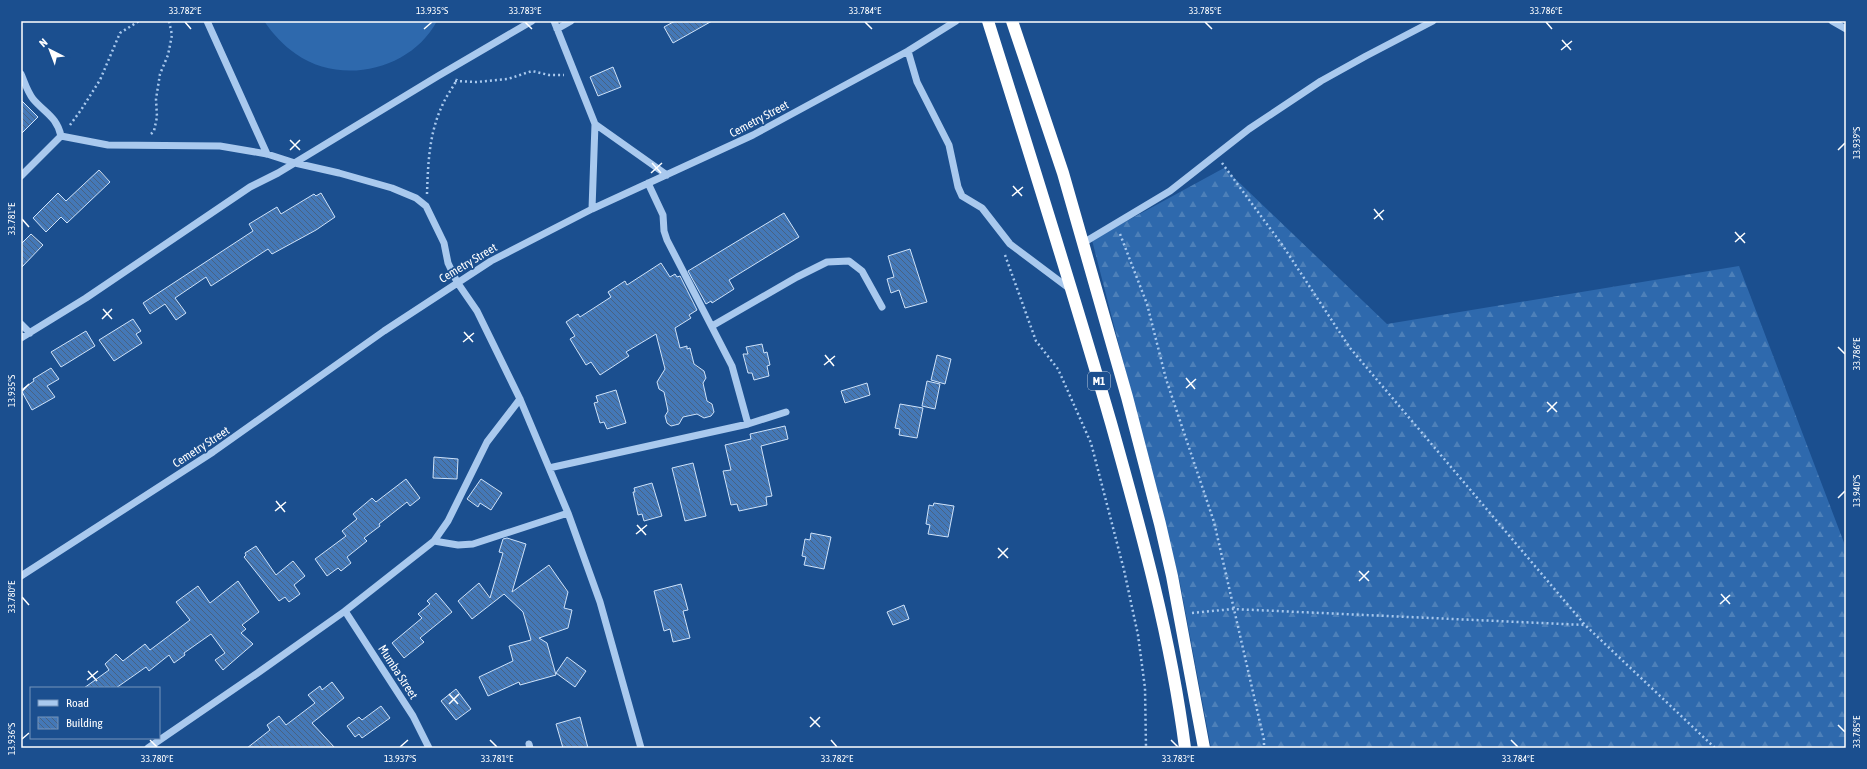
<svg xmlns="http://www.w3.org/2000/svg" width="1867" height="769" font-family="'Asap Condensed',sans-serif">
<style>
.forest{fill:url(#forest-firs)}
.garden{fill:#2e69ad}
.building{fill:url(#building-back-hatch);stroke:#cfe3fa}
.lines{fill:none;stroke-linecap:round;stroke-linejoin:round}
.path{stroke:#a9c9ee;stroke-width:2.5;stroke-dasharray:2 3;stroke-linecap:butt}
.minor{stroke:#a9c9ee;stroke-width:7}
.highway{stroke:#fff;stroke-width:12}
.ticks{fill:none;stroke:#fff;stroke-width:1.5}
.labels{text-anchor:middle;stroke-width:3.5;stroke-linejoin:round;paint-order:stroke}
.shield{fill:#1b4f8f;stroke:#bbcadd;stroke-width:1}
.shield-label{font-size:11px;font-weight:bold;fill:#fff}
.street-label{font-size:12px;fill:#fff;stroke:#1b4f8f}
.neatline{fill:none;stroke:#fff;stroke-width:1.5}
.ticks-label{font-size:10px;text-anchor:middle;fill:#fff}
</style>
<defs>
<pattern id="forest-firs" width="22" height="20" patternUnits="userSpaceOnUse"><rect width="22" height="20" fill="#2e69ad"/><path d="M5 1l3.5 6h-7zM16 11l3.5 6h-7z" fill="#4d80b9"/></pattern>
<pattern id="building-back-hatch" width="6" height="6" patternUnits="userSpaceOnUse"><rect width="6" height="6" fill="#4478b7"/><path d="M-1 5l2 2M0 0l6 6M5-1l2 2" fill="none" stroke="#486282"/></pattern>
</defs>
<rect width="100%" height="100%" fill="#1b4f8f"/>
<path class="forest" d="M1224,168L1387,324L1739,266L1846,548V748H1211L1180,583L1092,240Z"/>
<path class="garden" d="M264,21H437C411,70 341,86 296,54C283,45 273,34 264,21Z"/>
<path class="building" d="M675,21H712L673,43L664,27Z
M613,67L621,87L598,96L590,77Z
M21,100L38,117L21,134Z
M99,170L110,182L67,223L61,217L46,232L33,218L58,193L66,201Z
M321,193L335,217L316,230L272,254L268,249L211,286L206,277L175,298L186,313L176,320L165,304L150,314L143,303L253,231L249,224L277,207L281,214L314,194L316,196Z
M784,213L799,237L729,280L734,289L712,303L711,301L706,304L688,271Z
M31,234L43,245L21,268V244Z
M910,249L927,302L905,308L899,290L891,293L887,279L894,277L888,256Z
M661,263L670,277L675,274L677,277L680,276L697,310L689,315L691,318L675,328L680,348L687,346V349L690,348L694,364L704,371L706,378L703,383L707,401L712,404L714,412L711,416L704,418L697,414L683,417L679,424L671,426L667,423L665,416L668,411L664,392L659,389L657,382L665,369L656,334L626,352L629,356L600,375L591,362L586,365L570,339L575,336L566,322L578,314L580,317L611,297L608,292L625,281L627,285Z
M133,319L141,331L136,334L142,343L114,361L99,340Z
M86,331L95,346L61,367L51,352Z
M762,344L764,353L767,352L770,365L767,366L769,376L754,380L752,373H748L743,354H748L746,347Z
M937,355L951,359L945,384L931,380Z
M51,368L59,379L47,386L55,397L32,410L21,390L34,381L33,379Z
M927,381L940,384L935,409L922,406Z
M867,383L870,395L845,403L841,391Z
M616,390L626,423L607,429L604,422L600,423L594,403L598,402L596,396Z
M900,404L923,408L917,438L899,435L900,429L895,428Z
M785,426L788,439L761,446L772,496L766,497L767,505L739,511L737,504L731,505L723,471L731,470L725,445L751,439L750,434Z
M434,457L458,459L457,479L433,478Z
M693,463L706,516L685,521L672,468Z
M406,479L420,498L410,506L407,502L379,524L380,526L364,538L367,541L347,557L351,563L341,571L338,568L327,576L315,559L346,536L342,531L357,519L353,514L372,498L376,502Z
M481,479L502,493L491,510L480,503L478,507L467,499Z
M652,483L662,516L644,521L642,514L638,515L633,492H635L634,488Z
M934,503L954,506L948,537L928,534L930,525L926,524L929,505L933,506Z
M811,533L831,537L824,569L804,565L806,557L802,556L805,539L810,540Z
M507,538L526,544L512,592L549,565L568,592L564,608L572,610L568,628L539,638L547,643L556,675L520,685L519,682L488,696L479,677L513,661L509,646L531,640L523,612L504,594L472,619L458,601L479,583L490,598L503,553L499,552L503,539Z
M256,546L276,575L293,561L305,576L294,585L300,594L289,602L285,597L279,601L244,557L246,555L245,553Z
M238,581L259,612L242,625L246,629L241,633L253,644L223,670L215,660L225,653L211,634L184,653L185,655L174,663L169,655L149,671L146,667L116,688H84L109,670L105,664L116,654L123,661L145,644L150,650L190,620L176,602L198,586L210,603Z
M681,584L688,610L683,611L690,638L673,642L670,629L664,631L654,591Z
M436,593L452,612L420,638L424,642L404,658L392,643L422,618L418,614L430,604L427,601Z
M904,605L909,619L893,625L887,612Z
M567,657L586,671L575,687L556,673Z
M332,682L344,698L312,723L335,748H247L270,730L267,725L279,716L286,725L315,703L308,695L320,686L322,690Z
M456,689L471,709L456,720L441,701Z
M381,706L390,718L362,738L359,734L355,737L347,726L359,717L362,720Z
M580,717L588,748H563L556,724Z"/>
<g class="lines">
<path class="path" d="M455,81L476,82L508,79L532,71L549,75H564
M70,125L81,110L100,80L120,33L139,21
M151,134L154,131L157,117L156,99L160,74L168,55L172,35L169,21
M1222,163L1283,246L1350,348L1585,625L1715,748
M427,194C428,164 429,134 442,106C446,96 453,88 457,79
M1120,234L1147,304L1166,379L1214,522L1264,740V748
M1005,255L1036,341L1058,369L1091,443L1124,570L1138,635L1145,688L1146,748
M1192,613L1233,609L1585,625"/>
<path class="minor" d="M207,21L267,154
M554,21L595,124L592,209
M1832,21L1846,29
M557,29L571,21
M908,51L917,82L949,145L958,187L962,196L982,208L1010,244L1070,289
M21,74C25,83 27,91 33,99C45,113 57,117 61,136
M595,124L667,175
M21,176L61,136L108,145L220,146L267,154L295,163L339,173L392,188L416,198L426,206L444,243L448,263L457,282L477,311L520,399L568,513L600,602L641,748
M648,183L663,215L664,231L667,240L732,366L748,424
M1083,243L1170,191L1249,129L1321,81L1366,56L1433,21
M21,324L30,333
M712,326L797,277L827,262L849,261L862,271L882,307
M21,338L86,298L250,187L278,173L438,76L532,21
M549,468L748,424L786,412
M434,541L458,545L473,544L568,513
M21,576L213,452L384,331L491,261L592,209L753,135L908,51L956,21
M345,611L413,716L429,748
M529,744L530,748
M148,748L259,672L345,611L434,541L448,521L487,442L520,399"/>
<path class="highway" d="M988,21C1030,155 1072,288 1111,423C1141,530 1171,638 1185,748
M1012,21L1063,173L1127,397L1160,524L1172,576L1204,748"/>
</g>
<path class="ticks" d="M185,22L191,29M525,22L532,29M865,22L872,29M1205,22L1212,29M1546,22L1552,29M424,29L432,22M1562,40L1571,50M1561,50L1572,41M290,140L300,150M290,150L300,140M1838,150L1845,143M652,163L661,173M651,173L662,163M1013,186L1022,196M1012,196L1023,187M1374,209L1383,220M22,219L29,227M1374,219L1384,210M1735,232L1745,243M1735,242L1745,233M103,309L112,319M102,319L112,309M464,332L473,342M463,342L474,333M1838,347L1845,354M825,355L834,366M824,365L835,356M1186,378L1195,389M1186,388L1196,379M22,391L29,384M1547,402L1557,412M1547,412L1557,402M1838,498L1845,491M276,501L285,512M275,511L286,502M637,525L646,535M636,534L647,525M998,548L1008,558M998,558L1008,548M1359,571L1369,581M1359,581L1369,571M1721,594L1730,604M22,597L29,605M1720,604L1730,595M88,671L97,681M87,680L98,671M449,694L458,704M449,704L459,694M810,717L820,727M1838,725L1845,732M810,727L820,717M22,739L29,733M150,740L157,747M490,740L497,747M831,740L837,747M1171,740L1178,747M1511,740L1518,747M400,747L408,740"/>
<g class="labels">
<rect class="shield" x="1088" y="372" width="22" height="18" rx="3"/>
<g class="shield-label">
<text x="1099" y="385">M1</text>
</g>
<g class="street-label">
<text transform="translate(759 119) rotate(-28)" y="4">Cemetry Street</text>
<text transform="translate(468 263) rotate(-31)" y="4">Cemetry Street</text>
<text transform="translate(201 447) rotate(-33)" y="4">Cemetry Street</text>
<text transform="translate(398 672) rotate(57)" y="4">Mumba Street</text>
</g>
</g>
<rect width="1867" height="769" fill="none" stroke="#1b4f8f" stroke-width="44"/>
<rect x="30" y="687" width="130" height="52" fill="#1b4f8f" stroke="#7695bc"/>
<rect x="38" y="700" width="20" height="6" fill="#a9c9ee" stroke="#7695bc"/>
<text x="66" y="707" font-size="12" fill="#ffffff">Road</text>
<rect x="38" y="717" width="20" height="12" fill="url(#building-back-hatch)" stroke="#7695bc"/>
<text x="66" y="727" font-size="12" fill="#ffffff">Building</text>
<g transform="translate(50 50) rotate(318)" stroke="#1b4f8f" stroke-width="3" paint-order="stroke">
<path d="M0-3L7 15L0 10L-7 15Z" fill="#ffffff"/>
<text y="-6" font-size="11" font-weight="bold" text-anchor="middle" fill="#ffffff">N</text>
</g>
<rect x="22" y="22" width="1823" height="725" class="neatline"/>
<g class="ticks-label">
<text x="185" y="14">33.782°E</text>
<text x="432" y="14">13.935°S</text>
<text x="525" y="14">33.783°E</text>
<text x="865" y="14">33.784°E</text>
<text x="1205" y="14">33.785°E</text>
<text x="1546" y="14">33.786°E</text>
<text transform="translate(1856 143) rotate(-90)" y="4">13.939°S</text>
<text transform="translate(11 219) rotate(-90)" y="4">33.781°E</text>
<text transform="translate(1856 354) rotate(-90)" y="4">33.786°E</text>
<text transform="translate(11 391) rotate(-90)" y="4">13.935°S</text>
<text transform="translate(1856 491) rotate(-90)" y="4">13.940°S</text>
<text transform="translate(11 597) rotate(-90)" y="4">33.780°E</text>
<text transform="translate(1856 732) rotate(-90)" y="4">33.785°E</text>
<text transform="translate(11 739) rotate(-90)" y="4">13.936°S</text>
<text x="157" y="762">33.780°E</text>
<text x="400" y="762">13.937°S</text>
<text x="497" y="762">33.781°E</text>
<text x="837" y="762">33.782°E</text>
<text x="1178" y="762">33.783°E</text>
<text x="1518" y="762">33.784°E</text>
</g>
</svg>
